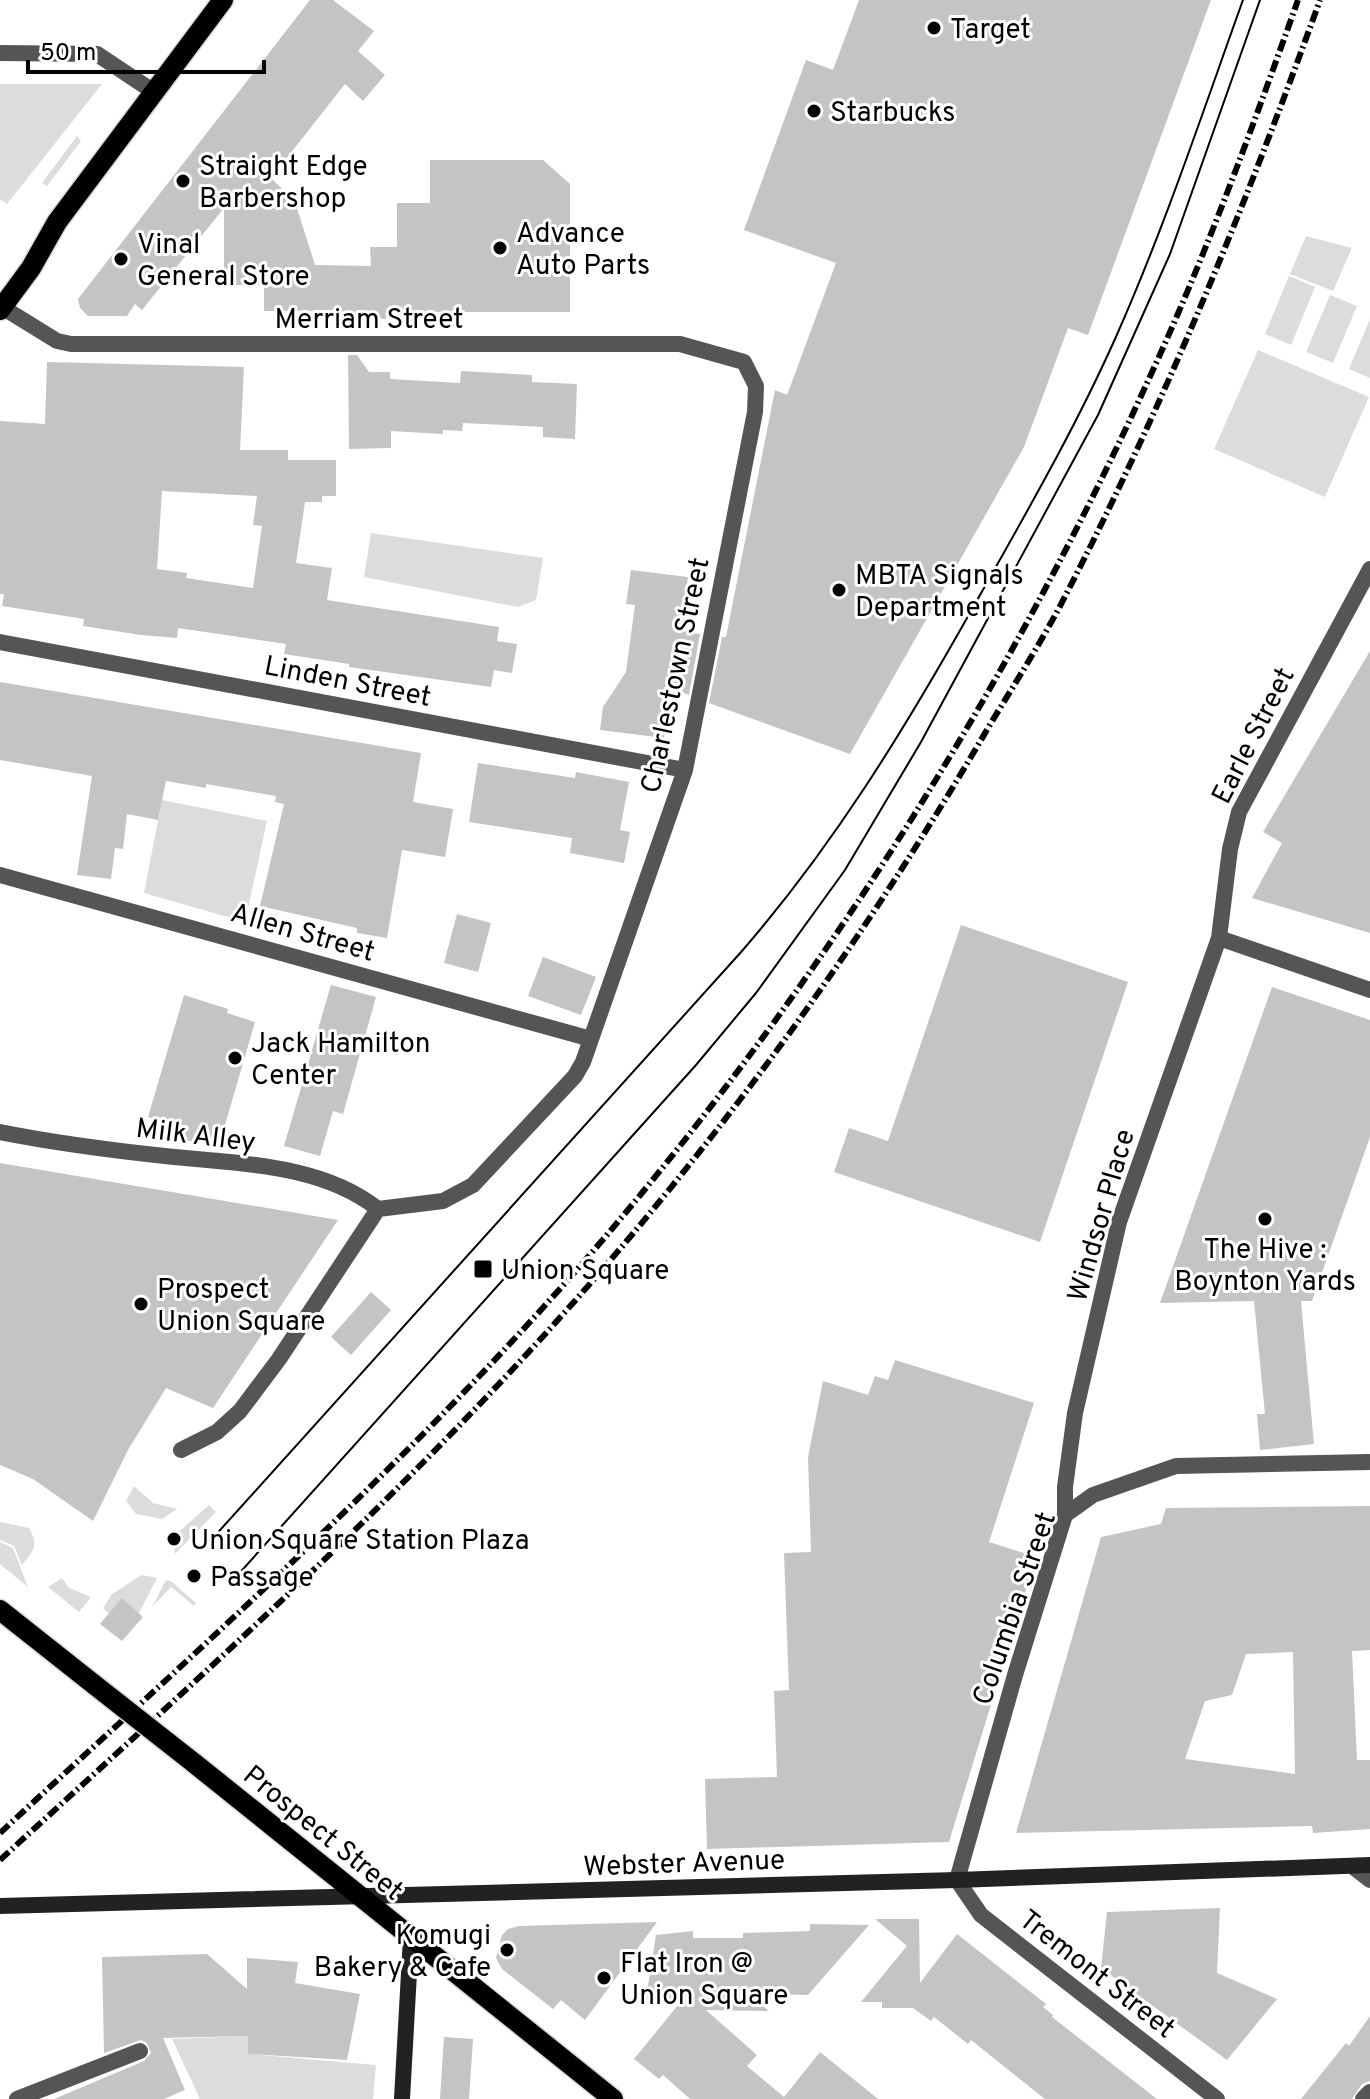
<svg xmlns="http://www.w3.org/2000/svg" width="1370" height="2099" font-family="Overpass,sans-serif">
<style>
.green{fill:#dcdcdc}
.building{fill:#c4c4c4;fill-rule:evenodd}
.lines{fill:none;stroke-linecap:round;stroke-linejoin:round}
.primary-casing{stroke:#dbdbdb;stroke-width:23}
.minor{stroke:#555;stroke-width:16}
.secondary{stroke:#222;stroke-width:16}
.primary{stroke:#000;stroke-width:20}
.tram{stroke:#000;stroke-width:2}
.rail{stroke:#000;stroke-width:6;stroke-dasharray:12 4 2 4;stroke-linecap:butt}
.primary-bridge-casing{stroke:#dbdbdb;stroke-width:23;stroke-linecap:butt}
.primary-bridge{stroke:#000;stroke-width:20}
.poi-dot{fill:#000;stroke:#fff;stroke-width:3}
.labels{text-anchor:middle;stroke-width:6;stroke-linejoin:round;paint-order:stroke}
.poi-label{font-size:28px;fill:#000;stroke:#fff;text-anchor:start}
.street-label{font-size:28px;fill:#000;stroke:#fff}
</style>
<rect width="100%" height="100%" fill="#fff"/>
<path class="green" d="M0,84H102L7,204L0,199Z
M77,136L81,141L47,186L42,183Z
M1306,236L1352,248L1333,291L1290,274Z
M1289,276L1315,287L1291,345L1265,334Z
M1330,295L1357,306L1333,363L1306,352Z
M1370,319V378L1349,369Z
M1258,350L1369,397L1325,497L1214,449Z
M371,533L543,558L536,600L518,607L364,577Z
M162,800L267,821L245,922L144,893Z
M134,1486L153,1503L177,1509L162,1519L136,1514L126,1501Z
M209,1505L216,1512L175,1554L172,1538Z
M0,1522L29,1528C39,1545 34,1551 22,1565L14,1546L0,1540Z
M0,1542L13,1548L28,1587L0,1564Z
M142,1575L157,1578L139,1613L122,1599L109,1614L103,1608L112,1594Z
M62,1578L69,1588L91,1597L79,1612L48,1587Z
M166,1580L171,1581L196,1603L194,1606L171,1587L152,1607Z
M248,2036L249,2054L376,2065L373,2099H200L172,2039Z"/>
<path class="building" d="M310,0H333L374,31L358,51L385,75L363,101L345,84L271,178L295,202L315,265L371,266L370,247H397V203H430V160H543L570,184V312H419V315H386V319L312,315V311H264V285H224V208L142,310L135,304L127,316H88L80,308L78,299Z
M859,0H1211L1088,335L1068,328L1024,447L850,754L709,703L722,637H726L775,390L787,395L836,263L744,230L806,60L833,70Z
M348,355H357L369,372H390V379L460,383L461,371L532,375V382L577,384L575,439L543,437V427L463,423L462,431L443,430V434L391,431V448L349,449Z
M47,362L244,367L240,450H288V460H336V496H322V502H305L296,563L332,568L327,600L499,627L497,641L517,644L512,673L494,670L491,687L349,667V664L284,654L286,644L178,628L177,638L141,635L83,626L84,619L2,606L4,594H0V421L45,424ZM162,491L257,496L253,525L262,526L253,588L186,578L187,573L157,569Z
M631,570L688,577L680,631L700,634L689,695L671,688L664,738L600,730L603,707L626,672L635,605L626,604Z
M1370,651V933L1252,898L1282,843L1263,832Z
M0,682L421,753L413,802L453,809L445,857L402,850L387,938L357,933V928L260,906L284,804L275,802L276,796L206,784V788L166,781L158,820L127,814L123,849L115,848L111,879L77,875L92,776L0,760Z
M478,763L575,778L576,772L629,782L620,830L630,832L624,863L570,853L572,838L469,822Z
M457,914L491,923L478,972L444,963Z
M961,925L1128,982L1040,1242L834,1172L849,1128L888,1141Z
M543,957L596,977L581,1015L528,996Z
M331,985L376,997L343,1114L333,1111L320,1156L284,1146Z
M1272,987L1370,1020V1137L1312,1301H1301L1314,1444L1260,1450L1257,1414H1265L1254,1301L1160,1303Z
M184,995L228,1009L227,1013L255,1022L220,1142L216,1145L163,1137L162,1121L148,1117Z
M0,1163L338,1220L213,1408L166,1388L128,1450L93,1521L33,1479L0,1465Z
M371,1292L391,1310L351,1355L331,1337Z
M895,1360L1034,1403L989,1542L1036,1557L949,1842L707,1849L705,1779L777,1777L774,1691L789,1690L784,1553L811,1552L808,1457L823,1381L868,1395L875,1376L888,1380Z
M1370,1506V1650L1352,1651L1357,1760H1370V1829L1313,1833L1312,1826L1016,1833L1101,1537L1161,1524L1166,1508ZM1293,1652L1295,1774L1185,1759L1205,1701L1232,1695L1246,1654Z
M122,1598L143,1617L122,1641L100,1624Z
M1220,1908L1217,1973L1277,1999L1227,2060L1101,1968L1107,1912Z
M875,1919H919L920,1983L957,1934L1046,2004L1043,2007L1053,2015L1052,2017L1157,2099H1045L971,2040L968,2044L934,2017L931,2021L913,2008H882V2002H861L907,1946Z
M657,1922L585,2020L561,2000L553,2009L502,1969L496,1958L502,1935L508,1929L519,1926Z
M810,1924L869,1925L808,1995L756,1994L754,1999L769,2011L706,2010L757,2055L747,2066L784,2097L820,2052L878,2099H690L663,2075L659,2079L634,2059L683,1999H646L656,1935L693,1931V1938H743V1933L810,1931Z
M207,1954L247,1989V1958L298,1962L295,1983L360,1994L347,2060L248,2054V2036L163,2038L185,2090L164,2099H54L144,2061L151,2053L147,2043L141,2040L104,2053L102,1957Z
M1370,2016V2081L1362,2084L1352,2099H1301L1346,2043L1349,2046Z
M444,2037L473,2039L469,2099H440Z"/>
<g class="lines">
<g class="primary-casing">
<path id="primary" d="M0,310L31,268L57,222L223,0
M0,1610L96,1686
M194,1763L613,2099"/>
</g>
<path class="minor" d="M0,53L97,54L154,92
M2,307L57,341L71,344H680L744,362L756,386L755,412L685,770L583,1062L575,1076L473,1185L443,1201L378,1209L279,1359L240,1411L217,1432L181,1450
M0,642L685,770
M0,875L591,1039
M1219,938L1370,990
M0,1132C55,1143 110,1150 165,1156C237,1164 320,1163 378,1209
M1065,1515V1487L1075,1413L1119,1222L1219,938L1230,849L1239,812L1370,569
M1352,1866L1370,1880
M17,2099L140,2051
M1217,2099L981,1915L957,1880L1015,1675L1065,1515L1093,1495L1176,1466L1370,1462
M1363,2099L1370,2092"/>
<path class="secondary" d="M0,1906L957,1880L1370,1865
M402,2099L411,1937"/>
<use href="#primary" class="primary"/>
<path class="tram" d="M203,1549L742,951C833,846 903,732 971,611C1021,522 1073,433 1115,339C1164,229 1202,114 1243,0
M235,1578L696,1065L756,993L845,870L921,742L1098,415L1170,254L1260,0"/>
<path class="rail" d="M0,1833C201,1647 408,1464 588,1257C814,995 1003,698 1147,383C1205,258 1252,129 1298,0
M0,1860C226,1653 455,1450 650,1213C776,1061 889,898 988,728C1012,688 1037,649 1059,608C1161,412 1245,208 1320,0"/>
<g class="primary-bridge-casing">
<path id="primary-bridge" d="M96,1686L194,1763"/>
</g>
<use href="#primary-bridge" class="primary-bridge"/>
</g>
<g class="poi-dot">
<circle cx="934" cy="28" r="8"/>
<circle cx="814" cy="111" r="8"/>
<circle cx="183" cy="181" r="8"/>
<circle cx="500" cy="248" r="8"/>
<circle cx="121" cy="259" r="8"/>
<circle cx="839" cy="590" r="8"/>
<circle cx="235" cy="1058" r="8"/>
<circle cx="1265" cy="1219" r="8"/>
<rect x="473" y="1259" width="20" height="20" rx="4"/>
<circle cx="141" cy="1304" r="8"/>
<circle cx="174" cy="1539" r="8"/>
<circle cx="194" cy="1576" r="8"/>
<circle cx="507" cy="1950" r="8"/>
<circle cx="604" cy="1978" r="8"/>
</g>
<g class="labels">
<g class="poi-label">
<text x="950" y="38">Target</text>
<text x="830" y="121">Starbucks</text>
<text x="199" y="175">Straight Edge<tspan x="199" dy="32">Barbershop</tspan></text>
<text x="516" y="242">Advance<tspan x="516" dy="32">Auto Parts</tspan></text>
<text x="137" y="253">Vinal<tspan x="137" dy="32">General Store</tspan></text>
<text x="855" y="584">MBTA Signals<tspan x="855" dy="32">Department</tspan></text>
<text x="251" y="1052">Jack Hamilton<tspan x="251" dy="32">Center</tspan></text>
<text x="1265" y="1258" text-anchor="middle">The Hive :<tspan x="1265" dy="32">Boynton Yards</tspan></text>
<text x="501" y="1279">Union Square</text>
<text x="157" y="1298">Prospect<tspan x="157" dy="32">Union Square</tspan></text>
<text x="190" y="1549">Union Square Station Plaza</text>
<text x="210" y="1586">Passage</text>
<text x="491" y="1944" text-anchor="end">Komugi<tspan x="491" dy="32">Bakery &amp; Cafe</tspan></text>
<text x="620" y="1972">Flat Iron @<tspan x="620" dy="32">Union Square</tspan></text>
</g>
<g class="street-label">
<text x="369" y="328">Merriam Street</text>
<text transform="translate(674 675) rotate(-78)" y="10">Charlestown Street</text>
<text transform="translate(348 680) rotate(11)" y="10">Linden Street</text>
<text transform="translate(1252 735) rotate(-63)" y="10">Earle Street</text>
<text transform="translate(303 931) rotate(16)" y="10">Allen Street</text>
<text transform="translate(196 1134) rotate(7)" y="10">Milk Alley</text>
<text transform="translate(1100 1215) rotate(-74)" y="10">Windsor Place</text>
<text transform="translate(1013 1608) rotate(-71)" y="10">Columbia Street</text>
<text transform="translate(324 1832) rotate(39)" y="10">Prospect Street</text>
<text transform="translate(684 1862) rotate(-2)" y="10">Webster Avenue</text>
<text transform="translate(1098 1973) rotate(38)" y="10">Tremont Street</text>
</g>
</g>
<path d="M28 60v12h236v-12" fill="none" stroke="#000000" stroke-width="4"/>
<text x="40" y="60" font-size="24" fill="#000000" stroke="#ffffff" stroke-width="6" paint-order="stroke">50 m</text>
</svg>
